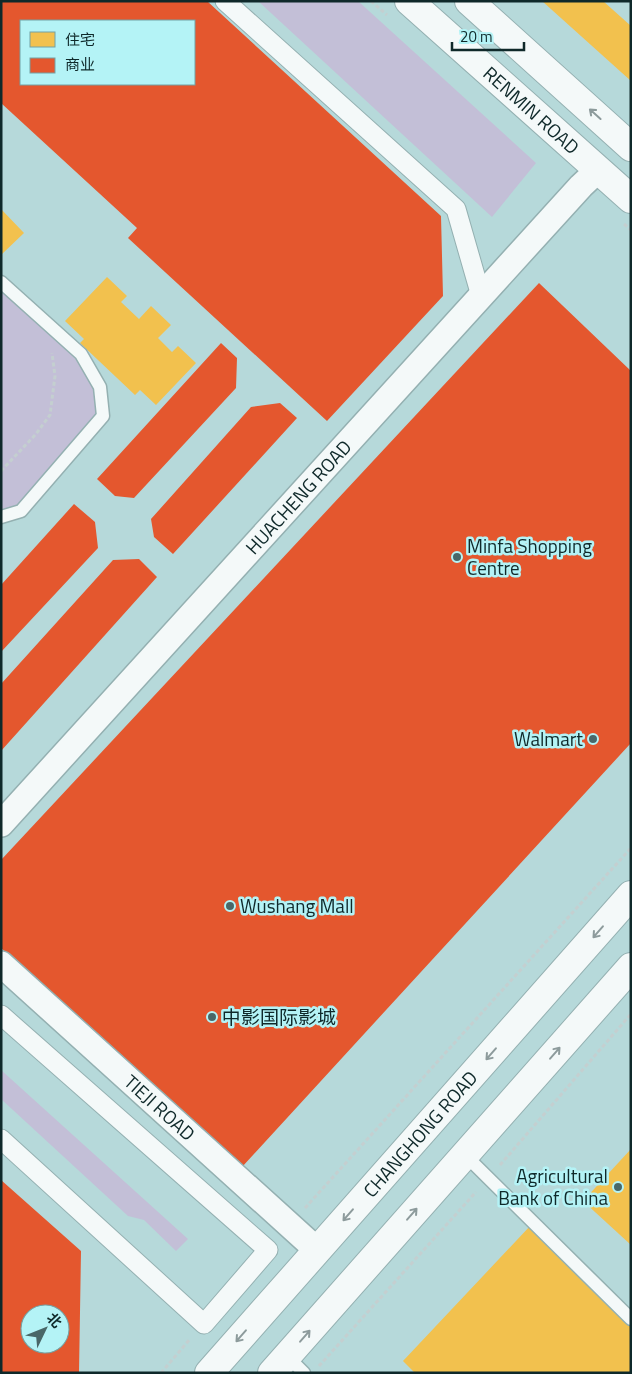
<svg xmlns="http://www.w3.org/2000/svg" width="632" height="1374" font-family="'Titillium Web','Noto Sans SC',sans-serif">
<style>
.green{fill:#c3bfd7}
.homes{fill:#f2c14e}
.shops{fill:#e4572e;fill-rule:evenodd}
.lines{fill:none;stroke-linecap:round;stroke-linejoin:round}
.service-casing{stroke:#94b0b1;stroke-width:15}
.pedestrian-casing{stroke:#94b0b1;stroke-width:21}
.minor-casing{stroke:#94b0b1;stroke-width:28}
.primary-casing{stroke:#94b0b1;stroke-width:30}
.trunk-casing{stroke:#94b0b1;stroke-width:30}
.path{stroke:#c4cfd0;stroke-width:3;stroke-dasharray:4 2.5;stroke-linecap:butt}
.service{stroke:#f4f9f9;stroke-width:12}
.pedestrian{stroke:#f4f9f9;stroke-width:19}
.minor{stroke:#f4f9f9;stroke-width:25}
.primary{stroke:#f4f9f9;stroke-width:28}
.trunk{stroke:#f4f9f9;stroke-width:28}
.oneway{stroke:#8d9b9c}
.poi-dot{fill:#496768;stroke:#b4f3f6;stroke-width:2}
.labels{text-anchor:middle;stroke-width:5;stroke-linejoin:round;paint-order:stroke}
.street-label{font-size:19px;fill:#0f292a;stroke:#b4f3f6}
.poi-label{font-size:19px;fill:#0f292a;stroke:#b4f3f6;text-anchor:start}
</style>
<rect width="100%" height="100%" fill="#b6d9da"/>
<path class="green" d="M258,1H358L536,163L492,217Z
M1,282L81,354L100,387L103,416L21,511L1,517Z
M1,1070L188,1239L176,1251L144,1220L128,1216L1,1099Z"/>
<path class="homes" d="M542,1H603L631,26V81Z
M1,209L24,233L1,255Z
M107,277L127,296L121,302L139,319L151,306L171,325L158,338L172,352L178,346L196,363L156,405L140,390L135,395L80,343L84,339L65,321Z
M631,1149V1245L583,1201Z
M531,1225L631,1320V1373H415L403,1361Z"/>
<path class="shops" d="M1,1H207L441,216L443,296L327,421L128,238L137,228L1,103ZM21,21H194V84H21Z
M539,283L631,371V743L242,1167L1,948V860Z
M221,343L237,358L236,388L134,498L115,496L97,479Z
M280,403L297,418L173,554L154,537L151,519L251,407Z
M74,504L95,522L98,548L1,652V585Z
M139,559L157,577L1,751V684L113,560Z
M1,1180L81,1251L79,1373H1ZM30,1314H60V1344H30Z"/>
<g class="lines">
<g class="service-casing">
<path id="service" d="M1,282L81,354L100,387L103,416L21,511L1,517
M465,1155L631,1319
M287,1356L304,1373"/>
</g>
<g class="pedestrian-casing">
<path id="pedestrian" d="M225,1L456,209L481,296
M1,1015L268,1250L204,1324L1,1139"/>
</g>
<g class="minor-casing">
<g id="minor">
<path id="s1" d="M1,824L581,186L598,170"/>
<path id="s2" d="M1,964L317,1250"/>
</g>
</g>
<g class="primary-casing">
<g id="primary">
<path id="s3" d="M409,1L631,199"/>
<path d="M469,1L631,147"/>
</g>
</g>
<g class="trunk-casing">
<g id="trunk">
<path id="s4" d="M209,1373L631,895"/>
<path d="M272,1373L631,967"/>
</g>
</g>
<path class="path" d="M371,1L387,15
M624,224L631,230
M1,471L36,434L50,415L55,376L52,353
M500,1165L631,1014
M305,1208L631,848
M319,1366L476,1192
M161,1373L190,1339"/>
<use href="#service" class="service"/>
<use href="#pedestrian" class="pedestrian"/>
<use href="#minor" class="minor"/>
<use href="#primary" class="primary"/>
<use href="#trunk" class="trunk"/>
</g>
<defs><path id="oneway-shaft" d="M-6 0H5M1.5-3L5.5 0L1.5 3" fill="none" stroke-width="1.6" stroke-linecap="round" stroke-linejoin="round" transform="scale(1.25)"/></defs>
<g class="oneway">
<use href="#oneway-shaft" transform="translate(595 114) rotate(-138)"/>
<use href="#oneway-shaft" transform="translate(598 932) rotate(131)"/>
<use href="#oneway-shaft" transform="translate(555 1053) rotate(-49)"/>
<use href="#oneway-shaft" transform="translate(491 1054) rotate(131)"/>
<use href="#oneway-shaft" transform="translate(412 1214) rotate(-49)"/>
<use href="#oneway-shaft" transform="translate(348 1215) rotate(131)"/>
<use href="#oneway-shaft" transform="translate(241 1336) rotate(131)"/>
<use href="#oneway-shaft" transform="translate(305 1336) rotate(-49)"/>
</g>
<g class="poi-dot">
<circle cx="457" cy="557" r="5"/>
<circle cx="593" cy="739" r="5"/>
<circle cx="230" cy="906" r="5"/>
<circle cx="212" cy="1017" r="5"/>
<circle cx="618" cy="1187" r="5"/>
</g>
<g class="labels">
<g class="street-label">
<text dy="7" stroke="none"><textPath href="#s3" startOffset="164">RENMIN ROAD</textPath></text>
<text dy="7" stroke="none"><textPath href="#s1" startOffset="442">HUACHENG ROAD</textPath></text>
<text dy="7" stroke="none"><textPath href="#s2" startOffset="214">TIEJI ROAD</textPath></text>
<text dy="7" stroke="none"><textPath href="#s4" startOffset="319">CHANGHONG ROAD</textPath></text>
</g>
<g class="poi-label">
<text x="467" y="553">Minfa Shopping<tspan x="467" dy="22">Centre</tspan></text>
<text x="583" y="746" text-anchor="end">Walmart</text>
<text x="240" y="913">Wushang Mall</text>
<text x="222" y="1024">中影国际影城</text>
<text x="608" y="1183" text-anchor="end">Agricultural<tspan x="608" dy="22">Bank of China</tspan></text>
</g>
</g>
<rect width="632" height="1374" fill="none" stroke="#0f292a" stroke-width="5"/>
<rect x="20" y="20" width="175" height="65" fill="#b4f3f6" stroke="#72a2a4"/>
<rect x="30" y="32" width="25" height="15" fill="#f2c14e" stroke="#72a2a4"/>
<text x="65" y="45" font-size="15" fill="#0f292a">住宅</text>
<rect x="30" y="58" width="25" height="15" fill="#e4572e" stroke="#72a2a4"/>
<text x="65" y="70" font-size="15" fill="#0f292a">商业</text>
<g transform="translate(45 1329) rotate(47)"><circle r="24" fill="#b4f3f6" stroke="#72a2a4"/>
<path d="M0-4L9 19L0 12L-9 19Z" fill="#496768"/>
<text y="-8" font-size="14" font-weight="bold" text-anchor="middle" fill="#0f292a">北</text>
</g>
<path d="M452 42v8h72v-8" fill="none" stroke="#0f292a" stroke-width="2.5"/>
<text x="460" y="42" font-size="15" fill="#0f292a" stroke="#b4f3f6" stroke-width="4" paint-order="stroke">20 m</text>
</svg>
